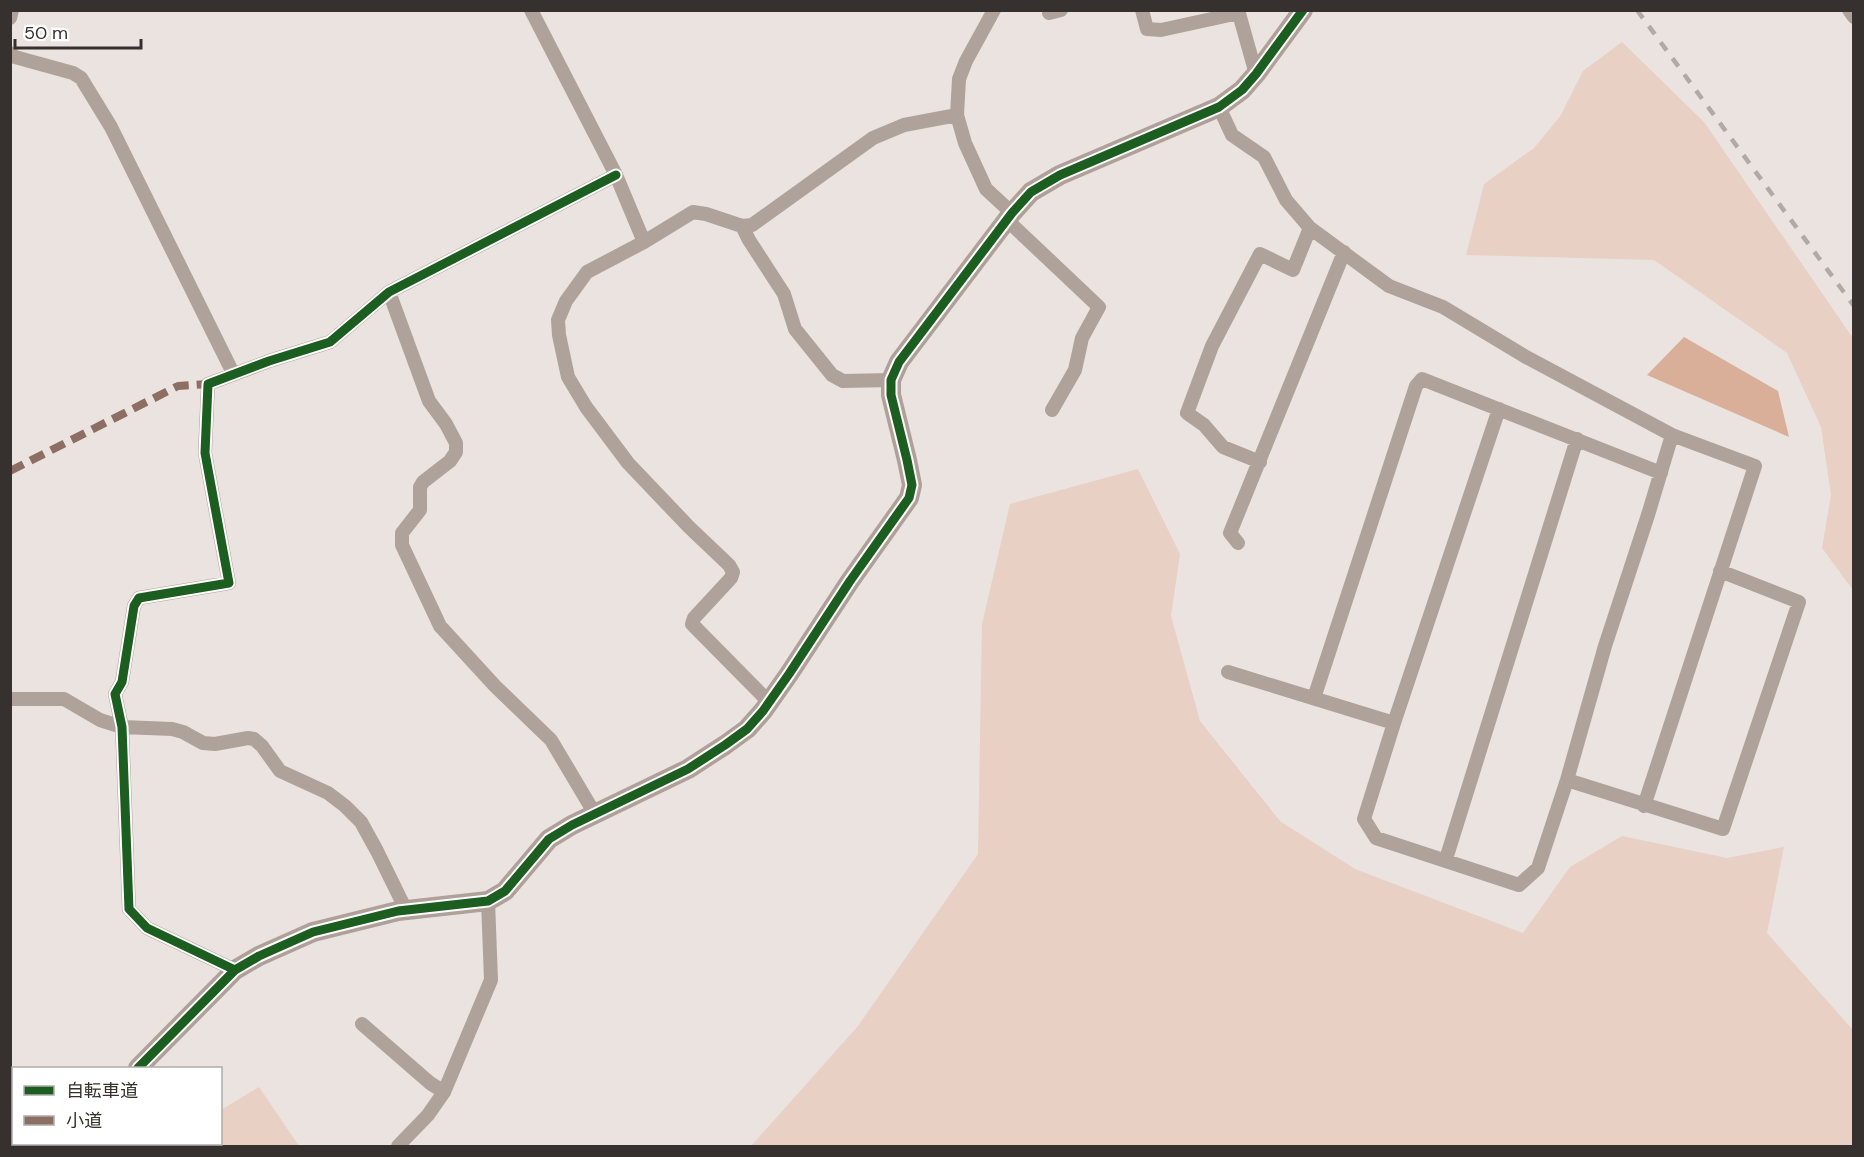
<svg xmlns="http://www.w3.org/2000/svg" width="1864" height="1157" font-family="'DM Sans','Noto Sans JP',sans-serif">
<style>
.green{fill:#e8d0c5}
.water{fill:#d9af9a}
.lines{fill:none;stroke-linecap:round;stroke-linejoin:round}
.street{stroke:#afa29b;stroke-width:14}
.secondary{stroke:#afa099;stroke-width:20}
.rail{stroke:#b3a9a4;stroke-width:4.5;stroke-dasharray:10 10;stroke-linecap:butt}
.quiet{stroke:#8d6e63;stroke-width:8;stroke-dasharray:15 8;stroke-linecap:butt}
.cycleway-casing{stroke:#fff;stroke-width:13}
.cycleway{stroke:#1b5e20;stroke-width:9}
</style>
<rect width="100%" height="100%" fill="#ebe3df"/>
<path class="green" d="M1622,42L1704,122L1853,338V590L1822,548L1831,495L1821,427L1787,353L1654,260L1466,255L1484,184L1534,148L1561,115L1583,71Z
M1138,469L1180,554L1171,616L1200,721L1280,821L1355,869L1523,933L1570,867L1622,836L1727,858L1784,847L1767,933L1853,1030V1146H751L858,1026L978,854L982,624L1010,504Z
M259,1087L299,1146H176L179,1144H220L221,1110Z"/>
<path class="water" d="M1684,337L1778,391L1789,437L1647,375Z"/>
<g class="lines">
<path class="street" d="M531,10L616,175L644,242
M994,10L966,61L959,79L957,115L965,143L986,189L1012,213
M1142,10L1147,29L1161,30L1239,13
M1238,10L1256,74
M1849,10L1854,17
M1049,13L1061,10
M10,18L12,10
M10,53L15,57L73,73L81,78L111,127L233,373
M1219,107L1232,135L1264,157L1286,200L1310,228L1389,286L1443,307L1526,357L1672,435L1755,466L1644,806
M1007,220L1099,307L1082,338L1075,370L1052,410
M742,226L749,240L784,294L795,329L832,375L843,381L891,380
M389,292L429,401L446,424L456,443V452L450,461L423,482L420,487V510L402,533V545L440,626L495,686L551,740L595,814
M1499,409L1394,723L1364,819L1376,838L1519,885L1538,868L1567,780L1605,646L1648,515L1672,435
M1260,462L1223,447L1204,425L1187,413L1212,346L1260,254L1293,270L1310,228
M1238,543L1230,533L1344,252
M1228,672L1394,723
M1314,698L1416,386L1422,379L1661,473
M10,699H64L100,720L122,727L172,729L183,732L203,743L215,744L248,738L254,739L262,746L280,771L328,793L345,806L361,822L377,851L406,910
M769,702L692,624L694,618L731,578L733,572L729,565L689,527L628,463L586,407L568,377L559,335L558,320L566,301L587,272L644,242L693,212L706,214L742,226L752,225L873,138L904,125L957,115
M1567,780L1723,829L1799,602L1720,571
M1446,859L1577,439
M235,970L147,928L129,909L122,727L115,694L122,682L134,606L139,598L229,583L205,453L208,384L269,361L330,342L389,292L616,175
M362,1024L430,1083L444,1092
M45,1144L47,1146
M398,1146L428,1115L444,1092L491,980L488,901"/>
<path class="secondary" d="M138,1068L235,970L259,956L313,932L398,911L488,901L505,891L549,839L572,825L688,769L725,745L747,729L763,711L789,674L850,581L909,498L912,485L907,460L891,395V380L899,362L1012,213L1031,192L1060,175L1219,107L1242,90L1256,74L1303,10
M10,1140L14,1139"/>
<path class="rail" d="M1637,10L1854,306"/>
<path class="quiet" d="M10,471L178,386L208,384"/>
<g class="cycleway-casing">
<path id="cycleway" d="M235,970L147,928L129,909L122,727L115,694L122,682L134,606L139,598L229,583L205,453L208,384L269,361L330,342L389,292L616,175
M138,1068L235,970L259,956L313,932L398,911L488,901L505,891L549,839L572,825L688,769L725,745L747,729L763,711L789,674L850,581L909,498L912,485L907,460L891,395V380L899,362L1012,213L1031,192L1060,175L1219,107L1242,90L1256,74L1303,10"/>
</g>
<use href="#cycleway" class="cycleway"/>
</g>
<rect width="1864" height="1157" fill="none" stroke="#36312e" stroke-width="24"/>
<rect x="12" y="1067" width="210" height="78" fill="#ffffff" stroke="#afadab" stroke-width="1.5"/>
<rect x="24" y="1086" width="30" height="9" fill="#1b5e20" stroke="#afadab" stroke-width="1.5"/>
<text x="66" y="1097" font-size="18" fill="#36312e">自転車道</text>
<rect x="24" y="1116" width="30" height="9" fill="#8d6e63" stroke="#afadab" stroke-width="1.5"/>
<text x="66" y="1127" font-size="18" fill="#36312e">小道</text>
<path d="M15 39v9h126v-9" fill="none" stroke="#36312e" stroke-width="3"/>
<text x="24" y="39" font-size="18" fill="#36312e" stroke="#ffffff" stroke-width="4.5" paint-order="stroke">50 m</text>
</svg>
